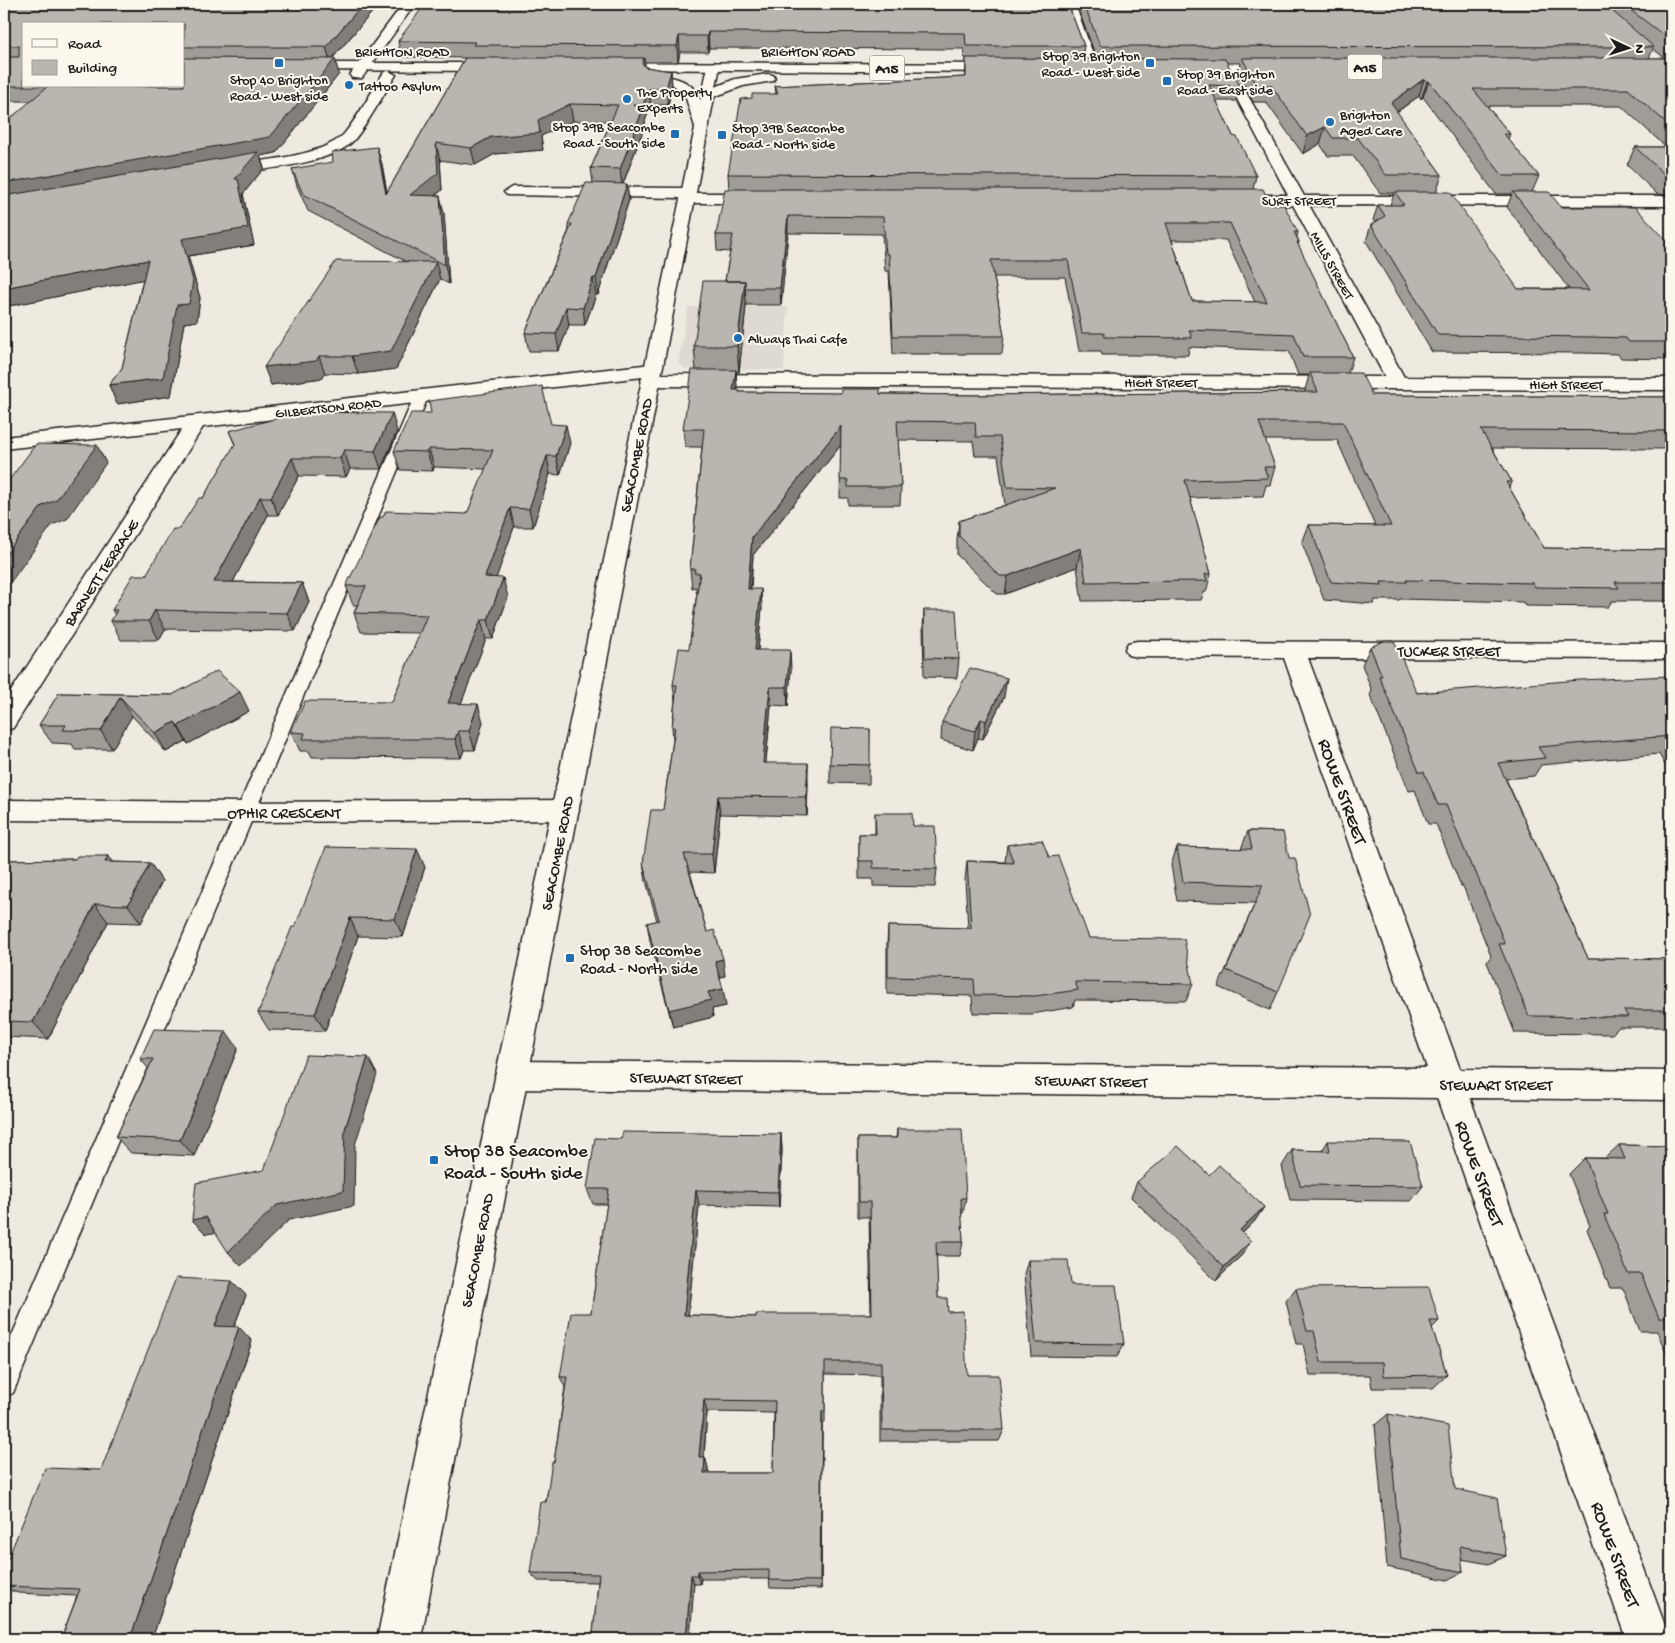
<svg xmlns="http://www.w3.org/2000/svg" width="1675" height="1643" font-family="'Gochi Hand',sans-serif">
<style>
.built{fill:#dedad1}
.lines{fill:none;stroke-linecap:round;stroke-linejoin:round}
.service-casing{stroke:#1c1c1c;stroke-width:3}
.minor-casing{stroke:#1c1c1c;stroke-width:3}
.secondary-casing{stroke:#1c1c1c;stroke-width:3}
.primary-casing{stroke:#1c1c1c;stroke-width:3}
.service{fill:#fbf7ec;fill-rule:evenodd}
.minor{fill:#fbf7ec;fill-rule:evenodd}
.secondary{fill:#fbf7ec;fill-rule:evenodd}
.primary{fill:#fbf7ec;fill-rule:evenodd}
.wall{fill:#9f9d96;stroke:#1c1c1c;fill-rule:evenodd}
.shaded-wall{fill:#827f7a;stroke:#1c1c1c}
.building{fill:#b9b6af;stroke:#1c1c1c;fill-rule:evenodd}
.poi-dot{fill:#1f6fb2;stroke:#fbf7ec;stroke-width:2}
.labels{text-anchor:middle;stroke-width:4;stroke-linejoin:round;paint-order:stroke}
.far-street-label{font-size:14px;fill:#1c1c1c;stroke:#fbf7ec}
.far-poi-label{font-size:14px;fill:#1c1c1c;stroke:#fbf7ec;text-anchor:start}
.shield{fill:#fbf7ec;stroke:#5f5e5a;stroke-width:1}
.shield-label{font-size:15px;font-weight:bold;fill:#1c1c1c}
.street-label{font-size:16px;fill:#1c1c1c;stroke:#fbf7ec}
.poi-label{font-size:16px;fill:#1c1c1c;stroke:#fbf7ec;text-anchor:start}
.near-street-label{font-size:19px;fill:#1c1c1c;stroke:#fbf7ec}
.near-poi-label{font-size:19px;fill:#1c1c1c;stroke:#fbf7ec;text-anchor:start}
</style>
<rect width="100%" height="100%" fill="#eeeadf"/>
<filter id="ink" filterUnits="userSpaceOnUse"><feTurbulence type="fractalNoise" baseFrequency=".02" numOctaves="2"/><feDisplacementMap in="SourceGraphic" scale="10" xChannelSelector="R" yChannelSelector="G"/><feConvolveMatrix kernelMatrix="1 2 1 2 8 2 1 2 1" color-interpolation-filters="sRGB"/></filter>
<g filter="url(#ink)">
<path class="built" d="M688,307H788L784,370L685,369L678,363Z"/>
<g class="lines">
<g class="service-casing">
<path id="service" d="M421,393L428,397L13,1393L4,1397V1354L414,397Z"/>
</g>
<g class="minor-casing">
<path id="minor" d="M403,4H415L362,78H352L350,75Z
M1063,4H1075L1098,68L1097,71H1087L1086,68Z
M1226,63L1232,67L1304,196H1671V206L1309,205L1404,377L1671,378V390L650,386L643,384L641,380L643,377L203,427L13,728L4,731V702L182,429L4,449V437L652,364L659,366L661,370L657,374L1385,377L1293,205H1230L1222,200L1230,195H1288L1220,67Z
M389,71L396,75C382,96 370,121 354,140C332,165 257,170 225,174L218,170L225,166C255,161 323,157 344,134C359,116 371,92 384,72Z
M512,187L688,188L693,190L695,193H760L768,198L760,203H687L682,201L680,198L507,195L504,192Z
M1137,641L1671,643V659L1308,658L1460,1069L1671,1071V1100L1470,1098L1670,1639H1626L1437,1098L511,1089L500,1085L495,1075L500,1065L511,1061L1427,1068L1284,658L1137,657L1128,655L1125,649L1128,643Z
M4,800L245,802L565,800L575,803L579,810L575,817L565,820L245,822L4,820Z"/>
</g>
<g class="secondary-casing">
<path id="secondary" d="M714,62L720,66L421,1639H377L708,66Z"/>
</g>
<g class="primary-casing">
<path id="primary" d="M608,62L1002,64L1008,68L1002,72L603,69L602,66Z
M300,63H497L503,67L497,71L295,70L294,67Z
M1193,63H1277L1283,67L1277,71L1188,70L1187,67L1188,64Z
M652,74C694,79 699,87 709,127L707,130L702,131L695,127L684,92L673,85L647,81L645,78L647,75Z
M768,74L773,75L775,78L773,81L743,86L708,99L701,95L703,92L735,79Z"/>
</g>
<use href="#service" class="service"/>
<use href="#minor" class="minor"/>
<use href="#secondary" class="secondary"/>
<use href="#primary" class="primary"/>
</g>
<path class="wall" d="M4,4H379L332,59L339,74L276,153L260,156L264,168L243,194L254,245L188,256L200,298L197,321L184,323L171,396L117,404L109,385L122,368L143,279L4,307V124L31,101H4ZM24,24H184V86H24Z
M1068,4L1084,46L1082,59H1097L1076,4H1671V195L1657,194L1627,165L1635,147H1666L1621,106H1487L1510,134L1508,139L1539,176L1532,192L1561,207L1671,245V359L1621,358L1618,354L1584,353L1432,352L1366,241L1371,225L1375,223L1373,220L1378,205H1390L1394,193H1380L1353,156H1328L1320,144L1303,154L1266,102H1253L1238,74L1241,63H1227L1240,86L1236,101H1216L1233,136L1256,176L1253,189L1270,204L1298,232L1297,237L1299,242L1298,245L1353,357L1348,373L1372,395L1671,397V449L1492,448L1512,482L1509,487L1544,548L1671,550V601H1612L1608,607L1525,606L1523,602L1400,599L1399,600H1375L1374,604L1324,600L1302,543L1309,525L1375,526L1337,440H1265L1275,467L1270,485H1266L1263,496L1190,498L1211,574L1206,592H1204L1201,600L1082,601L1077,567L1005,594H997L957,555V540L959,521L1005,505L998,456H975L973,441L898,440L901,487L900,505H848V498H840L841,445L753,555L751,589L762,608L758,650L791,669L788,706L771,705L766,763L808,782L807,816L720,814L714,873L690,872L707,932L725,976L720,977L726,1006L712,1009L713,1017L673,1027L650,941L647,923L657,921L646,881L643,863L663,810L673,740L672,727L675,700L673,685L689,649L697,592H696V587L692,588L690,569L702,447H685L683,429L696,370L694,346L725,281L730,252L717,251L716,235L729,189L728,174L752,98L776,94L775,86L965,77L966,62H965L964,49L709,48L708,52H680L678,62H645V67L671,71L672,87L668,105H651L645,121V125L623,184L629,200L598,295H596L585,325H569L559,351H529L525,333L569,230L568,224L593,183L591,168L611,121H573L541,136L543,150L495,154L475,165L440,160L442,190L435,196H440L444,214L449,284L440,279L396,369L358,374L325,373L322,378L271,385L407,262L308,211L297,186L292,169L382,164L387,192L465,58L401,57L398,41ZM1653,49L1665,58H1649ZM1419,96L1421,99L1423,97L1496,194H1512L1507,207L1569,289H1518L1436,192L1442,175L1397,112ZM788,233L882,234L885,271H889L893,354H1002L1004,336L994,277H1065L1079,351H1101L1102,355H1188L1189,347L1289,351L1298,375H1309L1305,390V392L972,395L740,392L737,390L736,372H739L746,305H781ZM1172,240H1226L1255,302L1192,301Z
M551,424L570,443L560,475L550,474L533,527H514L496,578L508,597L493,639H486L461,703L483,722L475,750H464L461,758L312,757L309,751H300L291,732L392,702L420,633L361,632L354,613L357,605H353L346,586L467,514L486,469L434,467L433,471L400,470L394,451Z
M229,431H397L381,469H350L346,477L299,476L278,515H268L233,582L302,583L309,602L295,631L165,629L159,640H121L111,621L115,615L112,610L146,575L179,529L203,498L235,445Z
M924,610L959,659L957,678L924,677L923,628Z
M1370,647L1417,693L1671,676V776L1659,754L1541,765L1534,776L1506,779L1588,958L1671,959V1027H1619L1612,1034L1515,1033L1487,962L1491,956L1463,886H1461L1436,824H1428L1415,790L1409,791L1370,695L1372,691L1362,665Z
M59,693L172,695L249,711L188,744L186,741L166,752L132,716L112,749H75L72,744L52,743L39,725Z
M1004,697L983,739L978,738L973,750L941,740L942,722Z
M870,729L869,784L830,783V764Z
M875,813L913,826L937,869L935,887L873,886V879H859V834H875Z
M1248,831L1283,832L1278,992L1270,1010L1218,987L1255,903L1177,901L1171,865L1177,847L1241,849Z
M1007,845L1049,857L1089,938L1193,984L1186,1001L1075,1000L1073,1007L1032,1014L973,1013L972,996L887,994V944L888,926L968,928L965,880L967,861L1005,862Z
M108,856L112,862L150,863L162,881L141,923L108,922L48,1039L4,1037V860L75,859Z
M425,867L403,937L358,936L325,1031L269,1030L258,1013L295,927Z
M238,1048L194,1156L131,1153L116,1137L148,1068L140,1059Z
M897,1129L966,1198L963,1213H961L963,1242L960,1256H936L938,1298L948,1312L967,1375L1004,1430L999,1441H880V1375L825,1374V1423H822L821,1589L770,1588L769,1579H701L700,1584H694L593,1634L598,1582L538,1581L530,1573L554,1462L565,1387L560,1377L591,1313L607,1204H593L587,1189L621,1139L781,1134L782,1150L779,1207L699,1205L688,1315L756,1317L871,1314L869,1217H858V1138H896ZM707,1412L774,1413L773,1473H708V1468L705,1457H704Z
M1328,1141L1423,1186L1411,1201L1290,1200L1282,1166L1292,1150L1322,1151Z
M1619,1145L1671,1146V1365L1657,1331H1640L1623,1288H1610L1587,1229L1590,1226L1569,1174L1585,1158H1605Z
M1209,1175L1264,1207L1254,1222L1243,1233L1242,1255L1216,1281L1131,1197L1137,1182Z
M1028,1260L1071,1285L1124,1344L1117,1357L1031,1356L1024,1274Z
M232,1281L246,1295L234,1327L252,1341L152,1639H61L77,1596L18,1593L4,1588V1568L101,1470Z
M1296,1288L1439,1321L1432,1328L1447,1375L1433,1388H1372L1370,1375H1310L1303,1344H1296L1286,1301Z
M1388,1414L1455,1489L1506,1556L1489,1564L1461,1559L1463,1572L1447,1580L1387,1567L1375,1425Z"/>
<path class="shaded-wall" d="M363,4H379L330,61L326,47Z
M708,32L709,48L708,52L707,36Z
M679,36L680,52L678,62L677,46Z
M644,58L646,74L642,63Z
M335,59L339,74L276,153L260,156L264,168L243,194L254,245L188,256L200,298L197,321L184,323L171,396L117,404L109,385L163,378L182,239L4,201V183Z
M671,71L672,87L668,105L666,89Z
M1424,79L1419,96L1385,120L1391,103Z
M1429,81L1423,97L1421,99L1427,82Z
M649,89L651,105L645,121V125L622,186L620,169L643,109V105Z
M570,104L573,121L541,136L543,150L495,154L475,165L471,148L491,137Z
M1325,127L1320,144L1303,154L1307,136Z
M436,143L440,160L442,190L414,212L410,195Z
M377,147L382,164L390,212L386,194Z
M627,184L629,200L598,295L596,278Z
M440,196L444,214L449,284L445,265Z
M788,216V233L781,305L780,288Z
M148,260L156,277L4,307V288Z
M436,262L440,279L396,369L358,374L352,356Z
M593,278L596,295L585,325L583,308Z
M745,281L746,307L739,372L737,346Z
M566,307L569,325L559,351L556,334Z
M319,356L325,373L322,378L271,385L264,367Z
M736,370L737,388L735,408L733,390Z
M392,413L397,431L381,469L375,451Z
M566,425L570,443L560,475L556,456Z
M841,426V445L753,555L749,608L748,589L752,537Z
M97,445L106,463L67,519L52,525L4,591V557L42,506Z
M429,449L434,467L433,471L427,452Z
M344,450L350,469L346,477L340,458Z
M547,456L550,474L533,527L529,509Z
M292,458L299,476L278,515L271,497Z
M260,497L268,515L223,601L214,582Z
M510,508L514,527L490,596L485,577Z
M1081,548L1077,567L1005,594L1008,576Z
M503,578L508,597L493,639L488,620Z
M302,583L309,602L295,631L287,613Z
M761,589L762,608L756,668L755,650Z
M155,610L165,629L159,640L149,621Z
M481,620L486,639L454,722L448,703Z
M790,650L791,669L788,706L787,687Z
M1007,678L1004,697L983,739L986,721Z
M770,687L771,705L764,781L763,763Z
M240,692L249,711L188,744L178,726Z
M120,697L132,716L112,749L101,731Z
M478,704L483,722L475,750L469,731Z
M981,719L978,738L973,750L975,731Z
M175,722L186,741L166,752L155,733Z
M458,731L464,750L461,758L455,739Z
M808,763V782L807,816L806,797Z
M718,796L720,814L714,873L712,854Z
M417,849L425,867L403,937L395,919Z
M108,856L121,874L105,862Z
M150,863L162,881L141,923L128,905Z
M95,904L108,922L48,1039L33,1022Z
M350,918L358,936L325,1031L315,1014Z
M723,959L725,976L717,978L715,961Z
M723,989L726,1006L712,1009L713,1017L673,1027L669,1010L708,992Z
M226,1031L238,1048L194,1156L180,1140Z
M368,1057L377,1074L355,1145L354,1206L289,1220L241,1266L228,1252L345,1129Z
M781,1134L782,1150L779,1207L778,1192Z
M696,1190L699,1205L687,1328L684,1315Z
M1264,1207L1254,1222L1231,1244L1240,1230Z
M206,1217L220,1232L206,1234L192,1220Z
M1251,1241L1242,1255L1216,1281L1224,1267Z
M232,1281L246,1295L229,1340L215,1326Z
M239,1327L252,1341L152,1639H130Z
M704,1400L707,1412L703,1468L699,1457Z
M822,1411V1423L821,1589L820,1581Z
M705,1457L708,1468L707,1484L704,1473Z
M697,1571L701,1579L700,1584L697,1575Z
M691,1575L694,1584L690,1639H686Z"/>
<path class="building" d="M4,4H363L326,47H184V24H24V86H4V57H19V46H4Z
M425,4H1068L1084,46H966L965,33L708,32L707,36H679L677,46L473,45L475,42L398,41Z
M1084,4H1604L1654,47L1100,46Z
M1623,4H1671V41Z
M184,58L335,59L270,137L4,183V124L48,86H184Z
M465,58H644L642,63L645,67L671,71L666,89H649L643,105H633L643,109L620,169L591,168L618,105L570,104L538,120L540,133L491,137L471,148L436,143L438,173L410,195L440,196L445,265L303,194L292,169L333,162L332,152L377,147L386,194Z
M966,58L1225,59L1240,86L1209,85L1233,136L1237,137L1256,176L728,174L741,99L752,98V94H778L775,86L966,77Z
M1242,58H1671V127L1628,89H1473L1510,134H1504L1539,176H1503L1429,81L1427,82L1424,79L1391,103L1442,175H1386L1358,138H1333L1325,127L1307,136L1271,85H1257Z
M1635,147H1671V176H1666Z
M258,152L235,179H238L248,228L182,239L193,281L189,304L177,305L163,378L109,385L122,368L148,260L4,288V196Z
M586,183L627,184L596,278H593L583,308L566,307L556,334L525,333L572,224H568Z
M725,189H1263L1270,204L1284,205L1298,232H1294L1299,242H1297L1353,357H1303L1294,334L1189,330L1192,338L1105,337L1104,333H1082L1068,260H991L1004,336H893L889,254H886L883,217L788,216L780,288H745V281H725L733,235H716ZM1166,223H1230L1267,302L1192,301Z
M1395,192H1450L1518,289L1589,290L1513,192H1549L1561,207H1635L1671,245V342H1629L1626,338L1592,337L1438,335L1371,225L1385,216L1378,205H1404Z
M336,261L436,262L391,351L352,356H319L316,361L264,367Z
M703,281H745L737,346H694Z
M692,370H736L733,390H739V392L841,393V389H880V394L972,395L1318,392L1310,373H1361L1372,395L1671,397V431L1481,430L1512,482H1506L1544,548L1671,550V582H1615L1619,588L1535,587L1533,583L1406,580L1407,582H1381L1382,585L1331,582L1309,525L1391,526L1343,422H1259L1275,467H1264L1268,478L1185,480L1211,574H1205L1207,581L1086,582L1081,548L1008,576H1000L959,536V521L1055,488L1007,487L1000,437H976L975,422L897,421L901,487H848V480H840L841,426L752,537L748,589H761L755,650H790L787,687H770L763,763H808L806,797L718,796L712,854H684L707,932L714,930L723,959L715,961L723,989L708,992L711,1000L669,1010L647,923L659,920L643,863L651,810H663L675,727H672L677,685H673L679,648L689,649L700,573H694L695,569H690L704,429H683Z
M542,386L551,424L566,425L556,456H547L529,509L510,508L485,577L503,578L488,620H481L448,703L478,704L469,731H458L455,739H303L305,733L291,732L305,701L392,702L427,615L354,613L366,586H346L380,517H383L386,511L467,514L493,450L429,449L427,452L394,451L411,413H431L429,401Z
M301,412L392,413L375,451L344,450L340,458H292L271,497H260L214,582L302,583L287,613L155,610L149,621H111L117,610H112L133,575H146L173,529H179L199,498H203L235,444L229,431Z
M36,444L97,445L56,500L42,506L4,557V487Z
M924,610H956L959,659L925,658Z
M1384,641H1394L1417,693L1580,680L1671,676V736L1538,747L1545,758L1498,763L1588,958L1671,959V1010H1624L1628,1017L1529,1016L1499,944H1505L1474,868H1472L1446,805H1438L1424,772H1419L1379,676H1382L1370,647Z
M970,668L1007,678L986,721L981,719L975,731L942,722Z
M217,671L240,692L178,726L175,722L155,733L120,697L101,731L63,730L66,725H39L59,693L172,695Z
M831,728L870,729V765L830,764Z
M875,813H912L913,826H935L937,869L873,868V861H859V834H876Z
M1248,831L1283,832L1289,858H1295L1310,915L1278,992L1226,970L1263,885L1183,882L1177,847L1252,849Z
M1042,840L1049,857L1058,856L1089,938L1184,939L1193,984L1075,982L1078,990L1035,996L975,995L974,979L888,977V926L971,928L967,861L1014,863L1007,845Z
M326,847L417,849L395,919L350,918L315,1014L258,1013L292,927H295Z
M77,856H108L105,862L150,863L128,905L95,904L33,1022L4,1021V860L75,859Z
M154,1029L226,1031L180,1140L116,1137L153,1059H140Z
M306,1055L368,1057L345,1129L343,1191L277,1205L228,1252L206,1217L192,1220L196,1183L264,1170Z
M897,1129H962L966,1198H961L963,1242H936L938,1298H947L948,1312L963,1311L967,1375H999L1004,1430H882L881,1362H825V1411H822L820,1581L769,1580V1570L697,1571V1575H691L686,1639H537L538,1634H593L599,1574L530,1573L540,1502H546L552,1462H554L567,1377H560L571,1313H591L609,1189H587L595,1138L621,1139L623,1132L781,1134L778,1192L696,1190L684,1315L756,1317V1314H872L870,1202H859L858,1138H897ZM704,1400L775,1401L773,1473H704L705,1457H699Z
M1328,1141L1410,1142L1423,1186L1300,1185L1292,1150L1330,1151Z
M1619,1145L1671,1146V1318H1659L1641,1274H1628L1604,1214H1608L1585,1158L1625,1159Z
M1178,1146L1209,1175L1219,1165L1264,1207L1240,1230L1251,1241L1224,1267L1137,1182Z
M1028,1260H1068L1071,1285H1116L1124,1344L1036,1343Z
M176,1278L232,1281L215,1326L239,1327L130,1639H61L80,1589L4,1586V1568L45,1468L101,1470Z
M1429,1287L1439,1321H1430L1447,1375L1384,1376L1383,1362H1321L1314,1331H1307L1296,1288Z
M1388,1414L1448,1426L1455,1489L1497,1498L1506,1556L1460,1546L1463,1572L1401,1559Z"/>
</g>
<g class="poi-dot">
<rect x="274" y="58" width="10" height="10" rx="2.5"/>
<rect x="1145" y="58" width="10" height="10" rx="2.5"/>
<rect x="1162" y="76" width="10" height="10" rx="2.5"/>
<circle cx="349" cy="85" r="5"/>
<circle cx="627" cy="99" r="5"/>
<circle cx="1330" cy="122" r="5"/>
<rect x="670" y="129" width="10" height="10" rx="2.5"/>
<rect x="717" y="130" width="10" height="10" rx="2.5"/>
<circle cx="738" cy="338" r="5"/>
<rect x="565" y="953" width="10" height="10" rx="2.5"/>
<rect x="429" y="1155" width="10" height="10" rx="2.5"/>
</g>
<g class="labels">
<g class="far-street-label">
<text x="402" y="56">BRIGHTON ROAD</text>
<text x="808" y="56">BRIGHTON ROAD</text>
<text x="1299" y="205">SURF STREET</text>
<text transform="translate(1333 265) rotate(61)" y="5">MILLS STREET</text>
<text x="1161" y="387">HIGH STREET</text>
<text x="1566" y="389">HIGH STREET</text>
<text transform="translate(328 407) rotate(-6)" y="5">GILBERTSON ROAD</text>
</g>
<g class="far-poi-label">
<text x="1140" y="60" text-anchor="end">Stop 39 Brighton<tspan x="1140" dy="16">Road - West side</tspan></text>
<text x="1177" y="78">Stop 39 Brighton<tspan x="1177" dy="16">Road - East side</tspan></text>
<text x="279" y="84" text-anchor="middle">Stop 40 Brighton<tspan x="279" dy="16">Road - West side</tspan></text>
<text x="359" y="90">Tattoo Asylum</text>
<text x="637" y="96">The Property<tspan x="637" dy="16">Experts</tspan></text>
<text x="1340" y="119">Brighton<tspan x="1340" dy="16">Aged Care</tspan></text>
<text x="665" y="131" text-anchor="end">Stop 39B Seacombe<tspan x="665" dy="16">Road - South side</tspan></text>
<text x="732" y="132">Stop 39B Seacombe<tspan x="732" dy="16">Road - North side</tspan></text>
<text x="748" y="343">Always Thai Cafe</text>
</g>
<g class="shield">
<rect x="1347.5" y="54.5" width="35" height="25" rx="4"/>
<rect x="869.5" y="55.5" width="35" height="25" rx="4"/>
</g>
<g class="shield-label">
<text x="1365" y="72">A15</text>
<text x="887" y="73">A15</text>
</g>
<g class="street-label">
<text transform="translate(635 455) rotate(-79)" y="6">SEACOMBE ROAD</text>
<text transform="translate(100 572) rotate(-57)" y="6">BARNETT TERRACE</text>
<text x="1449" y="656">TUCKER STREET</text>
<text x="284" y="818">OPHIR CRESCENT</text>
<text transform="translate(556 853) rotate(-79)" y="6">SEACOMBE ROAD</text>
<text transform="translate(686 1077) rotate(1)" y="6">STEWART STREET</text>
<text transform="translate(1091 1080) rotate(1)" y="6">STEWART STREET</text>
<text x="1496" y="1090">STEWART STREET</text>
<text transform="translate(476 1250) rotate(-79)" y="6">SEACOMBE ROAD</text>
</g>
<g class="poi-label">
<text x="580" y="955">Stop 38 Seacombe<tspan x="580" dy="18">Road - North side</tspan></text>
</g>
<g class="near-street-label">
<text transform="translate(1344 791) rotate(70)" y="7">ROWE STREET</text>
<text transform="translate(1481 1173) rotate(70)" y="7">ROWE STREET</text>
<text transform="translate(1617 1554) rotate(70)" y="7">ROWE STREET</text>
</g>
<g class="near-poi-label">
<text x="444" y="1156">Stop 38 Seacombe<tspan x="444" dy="22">Road - South side</tspan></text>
</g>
</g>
<rect width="1675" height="1643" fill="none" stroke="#fbf7ec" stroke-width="20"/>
<rect x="10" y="10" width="1655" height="1623" fill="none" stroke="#1c1c1c" stroke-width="2" filter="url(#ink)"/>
<rect x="22" y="22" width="162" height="65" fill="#fbf7ec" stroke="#a29f99"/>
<rect x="32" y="39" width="25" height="8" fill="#fbf7ec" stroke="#a29f99"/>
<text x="68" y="48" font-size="15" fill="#1c1c1c">Road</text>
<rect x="32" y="60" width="25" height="15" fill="#b9b6af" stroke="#a29f99"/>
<text x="68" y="72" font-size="15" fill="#1c1c1c">Building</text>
<g transform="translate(1628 48) rotate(94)" stroke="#fbf7ec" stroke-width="4" paint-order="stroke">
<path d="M0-4L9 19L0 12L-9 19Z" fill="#1c1c1c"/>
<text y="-8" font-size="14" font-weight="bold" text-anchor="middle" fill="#1c1c1c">N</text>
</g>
</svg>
